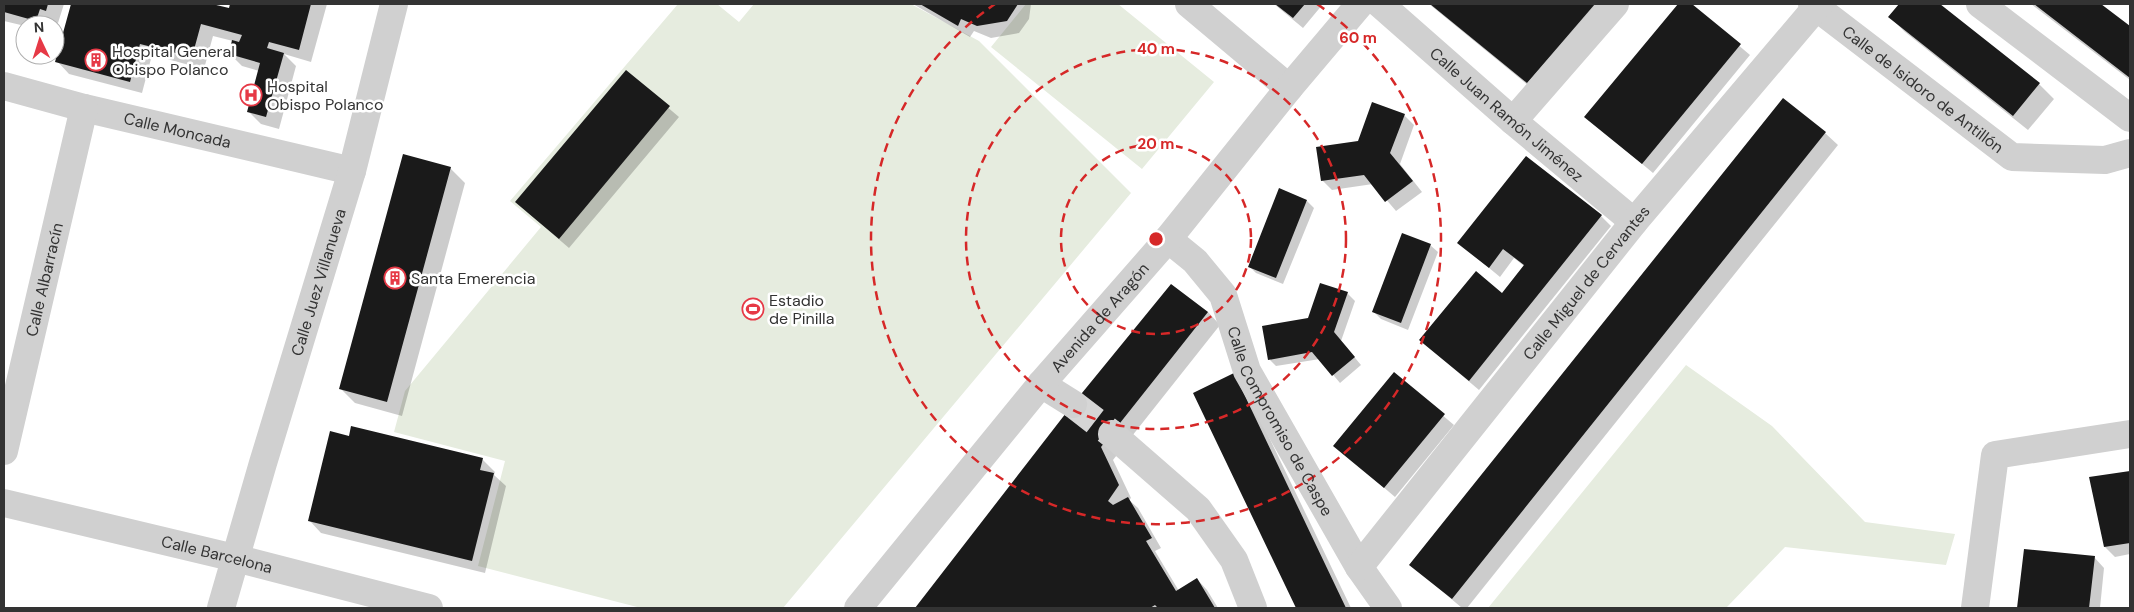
<svg xmlns="http://www.w3.org/2000/svg" width="2134" height="612" font-family="'DM Sans',sans-serif">
<style>
.green{fill:#e6ecdf}
.shadow{fill:#0003}
.building{fill:#1a1a1a}
.lines{fill:none;stroke-linecap:round;stroke-linejoin:round}
.minor-tunnel{stroke:#d6d6d6;stroke-width:28;stroke-dasharray:28 14;stroke-linecap:butt}
.minor{stroke:#d0d0d0;stroke-width:28}
.ring{fill:none;stroke:#d62828;stroke-width:2.5;stroke-dasharray:9 6}
.labels{text-anchor:middle;stroke-width:5;stroke-linejoin:round;paint-order:stroke}
.poi-label{font-size:16px;fill:#333;stroke:#fff;text-anchor:start}
.street-label{font-size:16px;fill:#333;stroke:#fff}
.centre{fill:#d62828;stroke:#fff;stroke-width:2.5}
.ring-label{font-size:15px;text-anchor:middle;font-weight:bold;fill:#d62828;stroke:#fff;stroke-width:5;stroke-linejoin:round;paint-order:stroke}
</style>
<rect width="100%" height="100%" fill="#fff"/>
<path class="green" d="M678,4H717L739,22L754,4H911L979,41L1131,193L783,608H641L478,566L505,461L394,432L405,391L541,227L510,201Z
M1026,4H1118L1214,82L1142,169L991,47Z
M1686,365L1772,426L1865,522L1955,534L1946,565L1785,547L1726,608H1488Z"/>
<path class="shadow" d="M4,4H64L58,23L52,21L51,25L25,26L4,21Z
M72,4H207L230,10L232,4H327L311,62L284,54L296,66L279,129L261,124L248,111L259,71L242,66L230,54L233,41L213,36L204,69L152,55L142,93L69,74L57,61Z
M913,4H1031L1029,19L1019,33L991,38L974,31L970,37Z
M1274,4H1323L1303,28Z
M1429,4H1618L1540,95Z
M1679,4H1690L1750,55L1653,173L1586,117Z
M1901,4H1938L2039,84L2054,99L2028,130L1905,32L1890,17Z
M2031,4H2099L2130,27V80Z
M626,72L679,117L569,248L527,212Z
M1784,100L1825,133L1838,145L1467,608H1462L1411,565Z
M1404,115L1414,125L1400,164L1422,192L1396,211L1373,184L1332,190L1322,180L1359,142Z
M450,168L465,183L402,416L355,403L340,388Z
M1307,201L1314,208L1283,284L1256,273L1249,266Z
M1601,216L1611,226L1479,390L1420,340L1502,294L1524,266L1514,258L1500,277L1459,243Z
M1430,245L1438,252L1408,330L1381,319L1374,312Z
M1172,285L1208,312L1220,325L1113,460L1131,498L1129,500L1138,508L1161,548L1155,551L1179,591L1197,579L1207,590L1218,608H917L1074,405Z
M1347,293L1355,301L1341,341L1361,365L1340,383L1320,359L1276,366L1269,359L1309,319Z
M1394,374L1454,425L1395,497L1335,446Z
M1244,385L1351,608H1297L1194,393Z
M350,437L482,459L495,472L494,475L506,486L485,573L321,533L309,520Z
M2130,472V554L2115,557L2105,547L2091,478Z
M2025,550L2094,557L2104,568L2100,608H2018Z"/>
<path class="building" d="M4,4H48L46,11L40,9L36,21L4,12Z
M71,4H212L229,8L230,4H311L299,50L269,42L267,48L284,53L266,117L247,112L260,63L229,54L232,40L239,42L242,35L201,24L192,57L140,44L130,82L55,62Z
M920,4H1018L1007,21L977,26L961,19L958,26Z
M1275,4H1305L1293,18Z
M1430,4H1595L1527,83Z
M1678,4H1692L1741,44L1642,164L1584,117Z
M1899,4H1940L2040,83L2013,116L1888,17Z
M2034,4H2101L2130,26V78Z
M626,70L670,106L559,239L515,202Z
M1783,98L1826,132L1452,599L1409,565Z
M1372,102L1405,114L1390,153L1413,181L1385,202L1364,175L1321,181L1316,147L1358,141Z
M403,154L451,167L387,402L339,389Z
M1526,156L1602,215L1469,381L1419,340L1476,271L1502,293L1524,265L1503,249L1489,268L1457,243Z
M1279,188L1307,200L1276,278L1248,267Z
M1402,233L1431,244L1401,323L1372,312Z
M1320,283L1348,292L1334,332L1355,357L1332,376L1312,352L1268,360L1262,326L1308,318Z
M1171,284L1208,312L1101,447L1119,485L1108,501L1113,505L1128,497L1152,538L1146,541L1176,591L1197,578L1215,608H1158L1155,605L1150,608H915L1073,404Z
M1394,372L1445,414L1384,488L1333,446Z
M1234,373L1346,608H1296L1193,393Z
M351,426L483,458L480,470L494,473L472,561L308,521L330,431L349,436Z
M2130,471V543L2104,547L2089,477Z
M2024,549L2095,556L2089,608H2017Z"/>
<g class="lines">
<path class="minor-tunnel" d="M1073,404L1112,434"/>
<g class="minor">
<path d="M1189,4L1289,88"/>
<path id="s1" d="M1380,4L1513,121L1634,222"/>
<path id="s2" d="M1812,4L2012,157L2105,160L2130,153"/>
<path d="M1980,4L2130,118"/>
<path id="s3" d="M4,86L84,108L352,171"/>
<path d="M1513,121L1615,4"/>
<path id="s4" d="M1168,239L1195,261L1223,295L1247,371L1359,567L1388,608"/>
<path d="M1041,384L1073,404"/>
<path d="M1112,434L1198,509L1234,560L1253,608"/>
<path id="s5" d="M4,451L84,108"/>
<path id="s6" d="M4,503L235,558L429,608"/>
<path id="s7" d="M1359,567L1634,222L1819,4"/>
<path id="s8" d="M221,608L263,463L352,171L394,4"/>
<path id="s9" d="M858,608L1041,384L1168,239L1289,88L1360,4"/>
<path d="M1975,608L1995,455L2130,434"/>
</g>
</g>
<g class="ring">
<circle cx="1156" cy="239" r="95"/>
<circle cx="1156" cy="239" r="190"/>
<path d="M1317 4A285 285 0 1 1 995 4"/>
</g>
<defs>
<g id="building-ring" transform="scale(1.125)"><circle r="9.5" fill="#fff" stroke="#e63946" stroke-width="1.5"/><path d="M-4-6H4V6H1V3H-1V6H-4ZM-2.5-4.3h1.7v1.8h-1.7ZM.8-4.3h1.7v1.8H.8ZM-2.5-1h1.7V.8h-1.7ZM.8-1h1.7V.8H.8Z" fill="#e63946"/></g>
<g id="hospital-ring" transform="scale(1.125)"><circle r="9.5" fill="#fff" stroke="#e63946" stroke-width="1.5"/><path d="M-5-5h3v3.5h4V-5h3V5h-3V1.5h-4V5h-3Z" fill="#e63946"/></g>
<g id="stadium-ring" transform="scale(1.125)"><circle r="9.5" fill="#fff" stroke="#e63946" stroke-width="1.5"/><path d="M0-5a6.5 5 0 1 0 0 10a6.5 5 0 1 0 0-10ZM-3.5-1.8h7v3.6h-7Z" fill="#e63946"/></g>
</defs>
<g fill-rule="evenodd">
<use href="#building-ring" x="96" y="60"/>
<use href="#hospital-ring" x="251" y="95"/>
<use href="#building-ring" x="395" y="278"/>
<use href="#stadium-ring" x="753" y="309"/>
</g>
<g class="labels">
<g class="poi-label">
<text x="112" y="57">Hospital General<tspan x="112" dy="18">Obispo Polanco</tspan></text>
<text x="267" y="92">Hospital<tspan x="267" dy="18">Obispo Polanco</tspan></text>
<text x="411" y="284">Santa Emerencia</text>
<text x="769" y="306">Estadio<tspan x="769" dy="18">de Pinilla</tspan></text>
</g>
<g class="street-label">
<text dy="6" stroke="none"><textPath href="#s2" startOffset="140">Calle de Isidoro de Antillón</textPath></text>
<text dy="6" stroke="none"><textPath href="#s1" startOffset="168">Calle Juan Ramón Jiménez</textPath></text>
<text dy="6" stroke="none"><textPath href="#s3" startOffset="179">Calle Moncada</textPath></text>
<text dy="6" stroke="none"><textPath href="#s5" startOffset="176">Calle Albarracín</textPath></text>
<text dy="6" stroke="none"><textPath href="#s8" startOffset="340">Calle Juez Villanueva</textPath></text>
<text dy="6" stroke="none"><textPath href="#s7" startOffset="364">Calle Miguel de Cervantes</textPath></text>
<text dy="6" stroke="none"><textPath href="#s9" startOffset="378">Avenida de Aragón</textPath></text>
<text dy="6" stroke="none"><textPath href="#s4" startOffset="218">Calle Compromiso de Caspe</textPath></text>
<text dy="6" stroke="none"><textPath href="#s6" startOffset="219">Calle Barcelona</textPath></text>
</g>
</g>
<circle cx="1156" cy="239" r="8" class="centre"/>
<g class="ring-label">
<text x="1358" y="43">60 m</text>
<text x="1156" y="54">40 m</text>
<text x="1156" y="149">20 m</text>
</g>
<rect width="2134" height="612" fill="none" stroke="#333333" stroke-width="10"/>
<g transform="translate(40 40) rotate(356)"><circle r="24" fill="#ffffff" stroke="#adadad"/>
<path d="M0-4L9 19L0 12L-9 19Z" fill="#e63946"/>
<text y="-8" font-size="14" font-weight="bold" text-anchor="middle" fill="#333333">N</text>
</g>
</svg>
